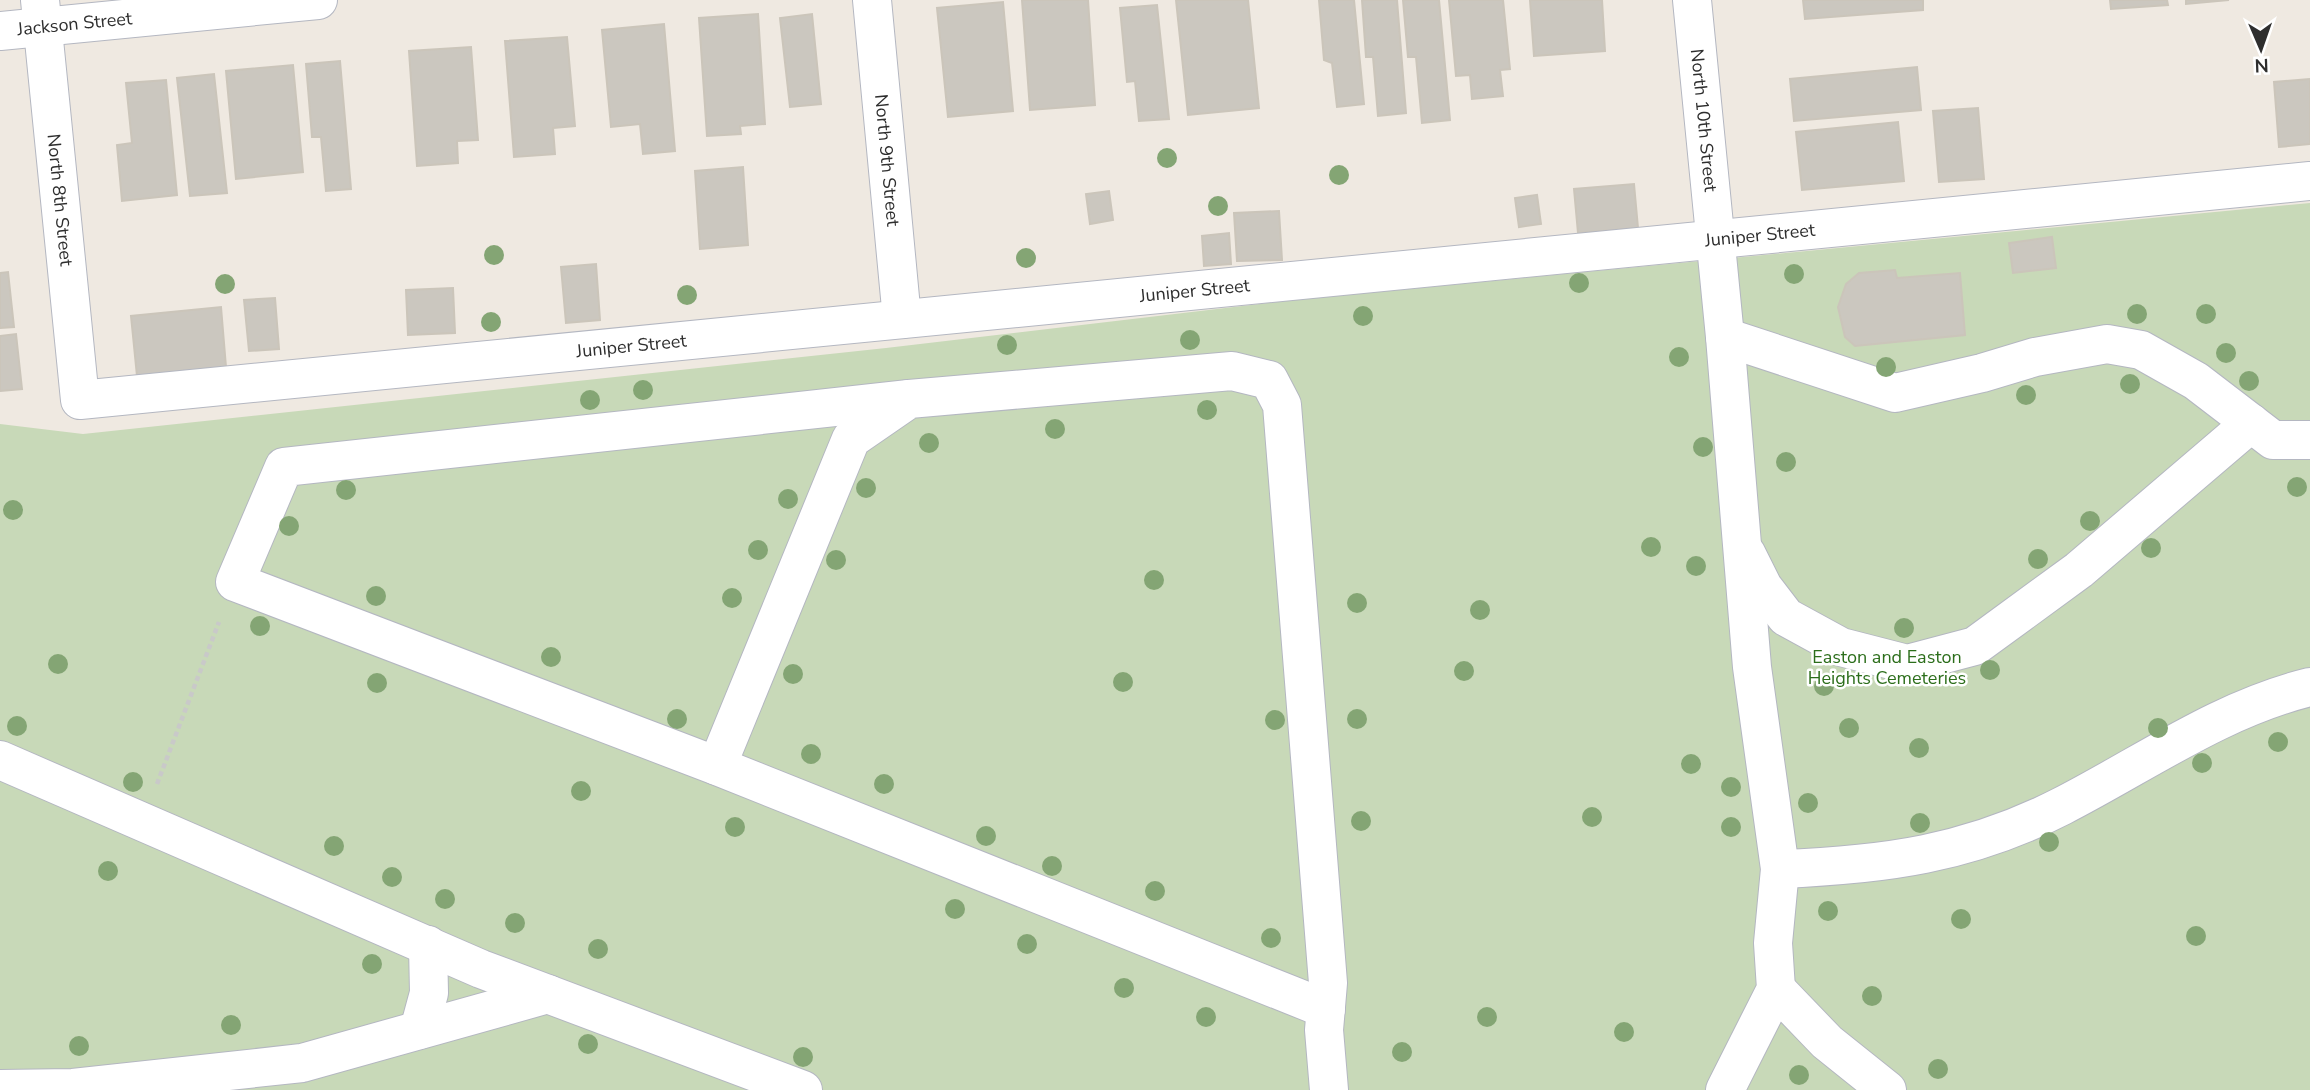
<svg xmlns="http://www.w3.org/2000/svg" width="2310" height="1090" font-family="'Nunito Sans',sans-serif">
<style>
.cemetery{fill:#c8d9b8}
.building{fill:#cbc7bf;stroke:#cbc5ba;stroke-width:2}
.lines{fill:none;stroke-linecap:round;stroke-linejoin:round}
.minor-casing{stroke:#b4b7c1;stroke-width:40}
.path{stroke:#c9c9c9;stroke-width:4.5;stroke-dasharray:5 3.5;stroke-linecap:butt}
.minor{stroke:#fff;stroke-width:38}
.tree{fill:#84a574}
.labels{text-anchor:middle;stroke-width:5;stroke-linejoin:round;paint-order:stroke}
.street-label{font-size:18px;fill:#2e2e2e;stroke:#fff}
.park-label{font-size:18px;fill:#2c6e1b;stroke:#fff}
</style>
<rect width="100%" height="100%" fill="#efe9e1"/>
<path class="cemetery" d="M2310,203V1090H0V424L83,434L886,348L1302,299Z"/>
<path class="building" d="M1022,0H1088L1095,105L1030,110Z
M1176,0H1248L1259,108L1188,115Z
M1319,0H1354L1364,104L1337,107L1332,63L1324,60Z
M1362,0H1397L1406,113L1378,116L1373,57H1366Z
M1403,0H1439L1450,120L1422,123L1416,57H1408Z
M1449,0H1503L1510,69L1500,70L1503,96L1472,99L1470,75L1456,76Z
M1530,0H1602L1605,51L1534,56Z
M1803,0H1923V10L1805,19Z
M2110,0H2167L2168,5L2111,9Z
M2186,0H2229L2186,4Z
M1003,2L1013,111L948,117L937,8Z
M1157,5L1169,119L1139,121L1135,81L1127,82L1120,8Z
M758,14L765,124L740,126L741,134L707,136L699,18Z
M812,14L821,104L790,107L780,18Z
M664,24L675,151L643,154L640,124L611,127L602,30Z
M567,37L575,126L553,128L555,154L514,157L505,41Z
M471,47L478,140L457,141L458,163L417,166L409,51Z
M340,61L351,189L326,191L321,137H312L306,64Z
M293,65L303,172L236,179L226,71Z
M1917,67L1921,110L1794,121L1790,79Z
M214,74L227,193L190,196L177,78Z
M2310,79V144L2279,147L2274,82Z
M166,80L177,195L122,201L117,145L132,143L126,83Z
M1978,108L1984,179L1939,182L1933,111Z
M1898,122L1904,181L1802,190L1796,132Z
M743,167L748,245L700,249L695,171Z
M1634,184L1638,228L1578,233L1574,189Z
M1109,191L1113,220L1090,224L1086,194Z
M1537,195L1541,224L1519,227L1515,198Z
M1279,211L1282,260L1237,261L1234,213Z
M1229,233L1231,264L1204,266L1202,236Z
M2052,237L2056,268L2013,273L2009,243Z
M596,264L600,320L566,323L561,267Z
M1895,270L1897,278L1960,273L1965,335L1855,346L1845,337L1838,307L1846,284L1859,273Z
M8,272L14,327L0,328V273Z
M453,288L455,333L408,335L406,290Z
M275,298L279,349L249,351L244,300Z
M221,307L226,367L137,376L131,316Z
M16,334L22,389L0,391V336Z"/>
<g class="lines">
<g class="minor-casing">
<g id="minor">
<path id="s1" d="M40,0L80,400L2310,181"/>
<path id="s2" d="M872,0L902,319"/>
<path id="s3" d="M1692,0L1725,337L1752,667L1780,869L1773,943L1776,989L1725,1090"/>
<path id="s4" d="M0,31L318,0"/>
<path d="M1725,337L1895,393L1982,373L2035,357L2107,344L2141,350L2196,381L2273,440H2310"/>
<path d="M909,399L284,467L235,582L717,766L1326,1009"/>
<path d="M1746,553L1763,587L1786,617L1841,647L1907,664L1975,646L2079,570L2251,423"/>
<path d="M0,760L481,969L803,1090"/>
<path d="M717,766L851,439L909,399L1232,371L1269,380L1282,405L1328,983L1324,1030L1329,1090"/>
<path d="M1780,869C1884,865 1968,854 2062,806C2144,764 2220,709 2310,687"/>
<path d="M1776,989L1827,1042L1887,1090"/>
<path d="M419,1030L429,993L428,945"/>
<path d="M0,1089L73,1088L302,1063L548,994"/>
</g>
</g>
<path class="path" d="M157,784L219,622"/>
<use href="#minor" class="minor"/>
</g>
<g class="tree">
<circle cx="1167" cy="158" r="10"/>
<circle cx="1339" cy="175" r="10"/>
<circle cx="1218" cy="206" r="10"/>
<circle cx="494" cy="255" r="10"/>
<circle cx="1026" cy="258" r="10"/>
<circle cx="1794" cy="274" r="10"/>
<circle cx="1579" cy="283" r="10"/>
<circle cx="225" cy="284" r="10"/>
<circle cx="687" cy="295" r="10"/>
<circle cx="2137" cy="314" r="10"/>
<circle cx="2206" cy="314" r="10"/>
<circle cx="1363" cy="316" r="10"/>
<circle cx="491" cy="322" r="10"/>
<circle cx="1190" cy="340" r="10"/>
<circle cx="1007" cy="345" r="10"/>
<circle cx="2226" cy="353" r="10"/>
<circle cx="1679" cy="357" r="10"/>
<circle cx="1886" cy="367" r="10"/>
<circle cx="2249" cy="381" r="10"/>
<circle cx="2130" cy="384" r="10"/>
<circle cx="643" cy="390" r="10"/>
<circle cx="2026" cy="395" r="10"/>
<circle cx="590" cy="400" r="10"/>
<circle cx="1207" cy="410" r="10"/>
<circle cx="1055" cy="429" r="10"/>
<circle cx="929" cy="443" r="10"/>
<circle cx="1703" cy="447" r="10"/>
<circle cx="1786" cy="462" r="10"/>
<circle cx="2297" cy="487" r="10"/>
<circle cx="866" cy="488" r="10"/>
<circle cx="346" cy="490" r="10"/>
<circle cx="788" cy="499" r="10"/>
<circle cx="13" cy="510" r="10"/>
<circle cx="2090" cy="521" r="10"/>
<circle cx="289" cy="526" r="10"/>
<circle cx="1651" cy="547" r="10"/>
<circle cx="2151" cy="548" r="10"/>
<circle cx="758" cy="550" r="10"/>
<circle cx="2038" cy="559" r="10"/>
<circle cx="836" cy="560" r="10"/>
<circle cx="1696" cy="566" r="10"/>
<circle cx="1154" cy="580" r="10"/>
<circle cx="376" cy="596" r="10"/>
<circle cx="732" cy="598" r="10"/>
<circle cx="1357" cy="603" r="10"/>
<circle cx="1480" cy="610" r="10"/>
<circle cx="260" cy="626" r="10"/>
<circle cx="1904" cy="628" r="10"/>
<circle cx="551" cy="657" r="10"/>
<circle cx="58" cy="664" r="10"/>
<circle cx="1990" cy="670" r="10"/>
<circle cx="1464" cy="671" r="10"/>
<circle cx="793" cy="674" r="10"/>
<circle cx="1123" cy="682" r="10"/>
<circle cx="377" cy="683" r="10"/>
<circle cx="1824" cy="686" r="10"/>
<circle cx="677" cy="719" r="10"/>
<circle cx="1357" cy="719" r="10"/>
<circle cx="1275" cy="720" r="10"/>
<circle cx="17" cy="726" r="10"/>
<circle cx="1849" cy="728" r="10"/>
<circle cx="2158" cy="728" r="10"/>
<circle cx="2278" cy="742" r="10"/>
<circle cx="1919" cy="748" r="10"/>
<circle cx="811" cy="754" r="10"/>
<circle cx="2202" cy="763" r="10"/>
<circle cx="1691" cy="764" r="10"/>
<circle cx="133" cy="782" r="10"/>
<circle cx="884" cy="784" r="10"/>
<circle cx="1731" cy="787" r="10"/>
<circle cx="581" cy="791" r="10"/>
<circle cx="1808" cy="803" r="10"/>
<circle cx="1592" cy="817" r="10"/>
<circle cx="1361" cy="821" r="10"/>
<circle cx="1920" cy="823" r="10"/>
<circle cx="735" cy="827" r="10"/>
<circle cx="1731" cy="827" r="10"/>
<circle cx="986" cy="836" r="10"/>
<circle cx="2049" cy="842" r="10"/>
<circle cx="334" cy="846" r="10"/>
<circle cx="1052" cy="866" r="10"/>
<circle cx="108" cy="871" r="10"/>
<circle cx="392" cy="877" r="10"/>
<circle cx="1155" cy="891" r="10"/>
<circle cx="445" cy="899" r="10"/>
<circle cx="955" cy="909" r="10"/>
<circle cx="1828" cy="911" r="10"/>
<circle cx="1961" cy="919" r="10"/>
<circle cx="515" cy="923" r="10"/>
<circle cx="2196" cy="936" r="10"/>
<circle cx="1271" cy="938" r="10"/>
<circle cx="1027" cy="944" r="10"/>
<circle cx="598" cy="949" r="10"/>
<circle cx="372" cy="964" r="10"/>
<circle cx="1124" cy="988" r="10"/>
<circle cx="1872" cy="996" r="10"/>
<circle cx="1206" cy="1017" r="10"/>
<circle cx="1487" cy="1017" r="10"/>
<circle cx="231" cy="1025" r="10"/>
<circle cx="1624" cy="1032" r="10"/>
<circle cx="588" cy="1044" r="10"/>
<circle cx="79" cy="1046" r="10"/>
<circle cx="1402" cy="1052" r="10"/>
<circle cx="803" cy="1057" r="10"/>
<circle cx="1938" cy="1069" r="10"/>
<circle cx="1799" cy="1075" r="10"/>
</g>
<g class="labels">
<g class="street-label">
<text dy="6" stroke="none"><textPath href="#s4" startOffset="75">Jackson Street</textPath></text>
<text dy="6" stroke="none"><textPath href="#s3" startOffset="121">North 10th Street</textPath></text>
<text dy="6" stroke="none"><textPath href="#s2" startOffset="161">North 9th Street</textPath></text>
<text dy="6" stroke="none"><textPath href="#s1" startOffset="201">North 8th Street</textPath></text>
<text dy="6" stroke="none"><textPath href="#s1" startOffset="2090">Juniper Street</textPath></text>
<text dy="6" stroke="none"><textPath href="#s1" startOffset="1522">Juniper Street</textPath></text>
<text dy="6" stroke="none"><textPath href="#s1" startOffset="956">Juniper Street</textPath></text>
</g>
<g class="park-label">
<text x="1887" y="663">Easton and Easton<tspan x="1887" dy="21">Heights Cemeteries</tspan></text>
</g>
</g>
<g transform="translate(2261 49) rotate(178)" stroke="#ffffff" stroke-width="5" paint-order="stroke">
<path d="M0-5L12 26L0 18L-12 26Z" fill="#2e2e2e"/>
<text y="-10" font-size="19" font-weight="bold" text-anchor="middle" fill="#2e2e2e">N</text>
</g>
</svg>
